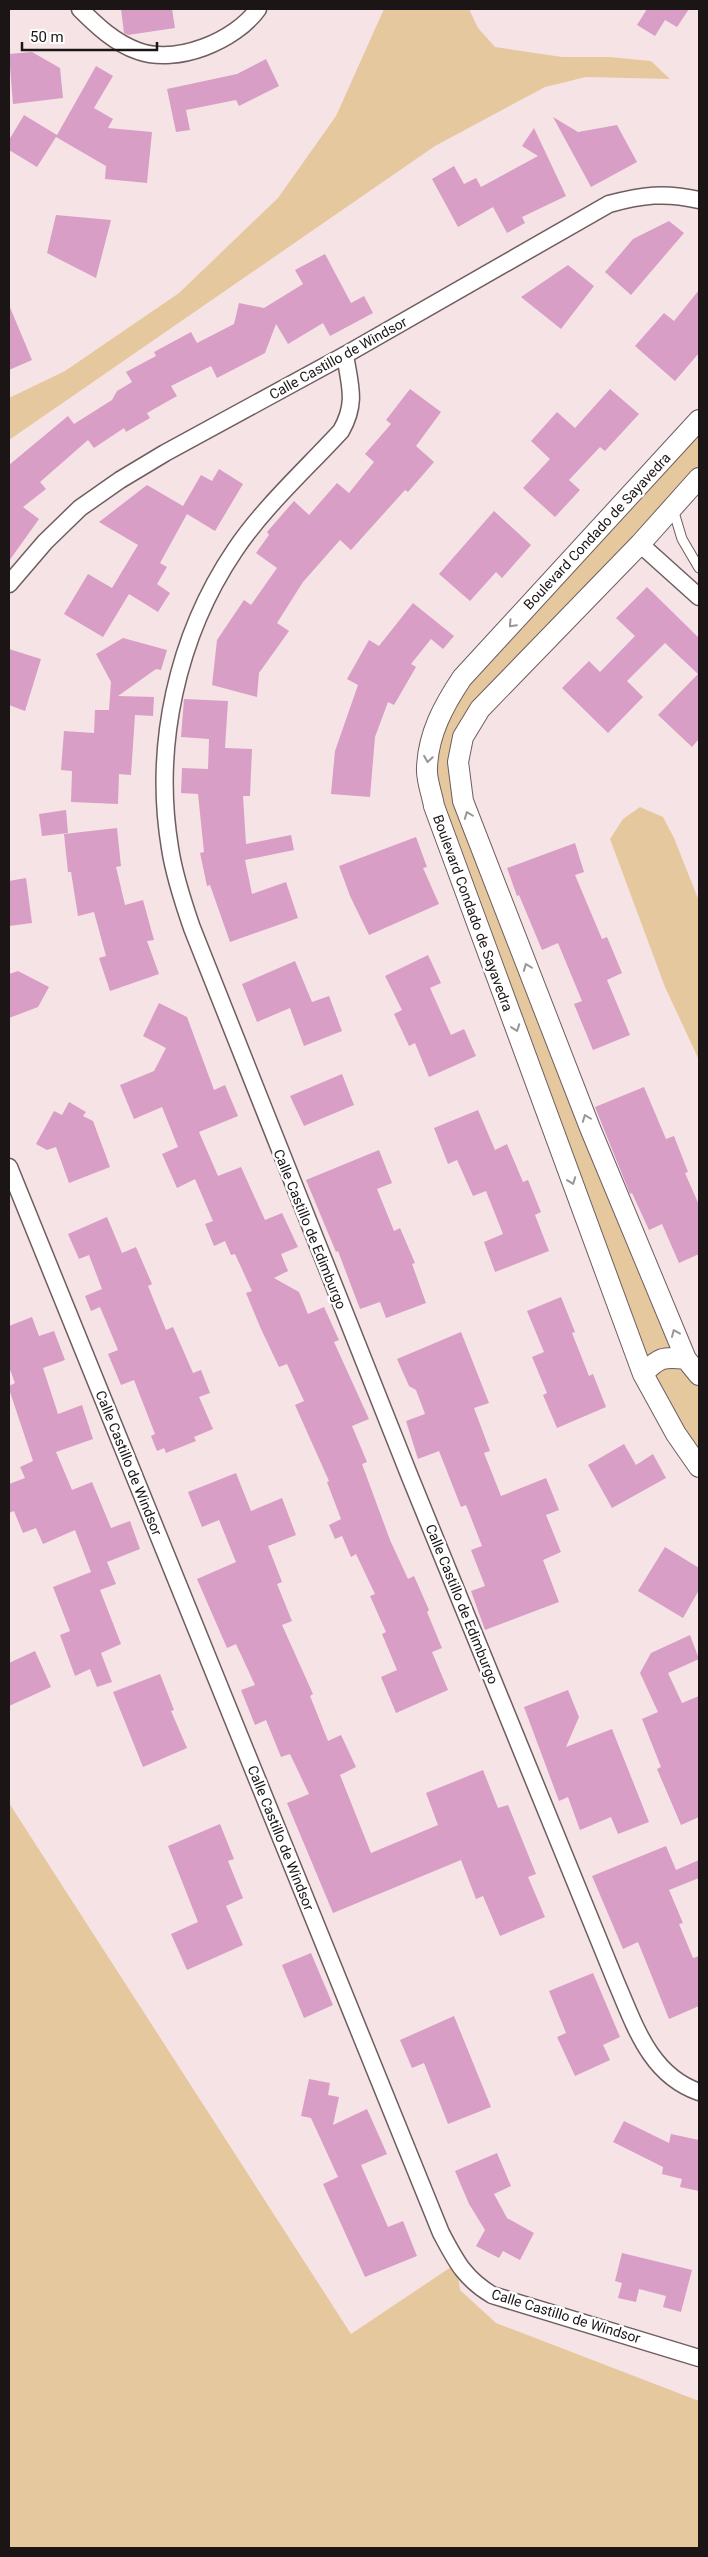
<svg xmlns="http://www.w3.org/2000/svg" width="708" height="2557" font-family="Roboto,sans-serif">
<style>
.green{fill:#e6c89f}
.building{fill:#d89ec6}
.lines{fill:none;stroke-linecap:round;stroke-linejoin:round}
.service-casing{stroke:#6f5e60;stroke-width:11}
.minor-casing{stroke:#6f5e60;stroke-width:19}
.tertiary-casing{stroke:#6f5e60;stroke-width:22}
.service{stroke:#fff;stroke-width:9}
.minor{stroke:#fff;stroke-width:16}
.tertiary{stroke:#fff;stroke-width:20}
.oneway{stroke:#999696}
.labels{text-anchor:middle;stroke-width:5;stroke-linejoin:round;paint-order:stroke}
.street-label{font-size:14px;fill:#1c1516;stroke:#fff}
</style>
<rect width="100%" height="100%" fill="#f6e3e5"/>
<path class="green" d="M384,9H469L478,28L495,47L562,57H609L651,61L670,79L586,77L545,87L435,146L9,440V398L65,371L179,293L278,198L336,116Z
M699,420V479L463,737V801L699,1375V1467L676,1434L434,806L431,738L443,707Z
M640,807L663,817L674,838L699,901V1060L665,987L610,839L623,819Z
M9,1803L351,2334L457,2263L460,2290L496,2323L699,2401V2548H9Z"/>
<path class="building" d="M121,9H172L175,28L128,35L124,33Z
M647,9H689L677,27L665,20L655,36L637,25Z
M32,52L60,68L63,98L13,104L9,54Z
M266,59L279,86L239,106L236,100L186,110L190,130L176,132L167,89L237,74Z
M96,66L113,76L94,108L113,119L108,128L152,132L147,183L105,179L106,166L56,137L37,167L9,150V140L24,115L57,135Z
M553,117L578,132L617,125L637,162L591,187Z
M534,128L566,196L522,217L525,223L507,233L493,207L458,227L432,179L454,166L464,184L476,178L481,187L538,156L522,146Z
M56,215L111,220L96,278L47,253Z
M669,221L684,233L631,295L605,272L633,239Z
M325,254L351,303L364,296L373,313L330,336L323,323L288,344L276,324L265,353L217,378L211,366L171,386L177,396L147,413L150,418L126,432L124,428L94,448L88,440L40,482L46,489L23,507L39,519L9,561V465L68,416L74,424L112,400L117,391L132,382L126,372L156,356L154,352L191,332L197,343L234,324L239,303L264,308L303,284L295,270Z
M568,265L594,286L561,329L521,297Z
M699,290V353L675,381L635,346L664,313L674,321Z
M9,305L32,360L9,370Z
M410,389L441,412L416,446L434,462L408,492L405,490L351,550L340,540L303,582L277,623L289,631L259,673L257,697L212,685L217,640L244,600L251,605L277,568L256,553L269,535L267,532L294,501L309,515L337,483L349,493L374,462L365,454L391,424L386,420Z
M610,389L639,414L605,451L600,447L569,480L580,490L555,517L523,488L550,459L531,441L557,412L575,428Z
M219,469L243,484L215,531L187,514L160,563L167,567L157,584L170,593L158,612L129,594L103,637L64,614L88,574L112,588L138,545L99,522L147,485L183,506L201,475L212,481Z
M494,511L531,545L502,578L496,572L470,601L439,574Z
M647,587L699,638V739L692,747L658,715L698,674L665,643L627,681L643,697L608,733L562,688L589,661L600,672L635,636L616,618Z
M413,603L454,636L443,649L431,639L411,664L416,667L394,705L388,702L375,737L370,797L331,794L335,751L358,685L347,679L369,640L379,646Z
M123,638L167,650L161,670L156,669L118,696L154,697L153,716L135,715L131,775L119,774L118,804L71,802L72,771L61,770L64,731L94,733L95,710H109L111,682L96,654Z
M9,649L41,659L25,711L9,705Z
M184,699L228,701L225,748L252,749L250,796H243L246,844L291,835L294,850L245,860L252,894L286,882L298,918L230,942L210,885L207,886L200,853L204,852L198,794L181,793L182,768L208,769L209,739L181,737Z
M66,810L68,833L42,836L39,814Z
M117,828L121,866L116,867L125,905L143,900L154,940L147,941L159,974L110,991L99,958L106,956L94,912L78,916L71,872H68L64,834Z
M416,837L427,867L423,868L439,904L369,935L350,896L339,866Z
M575,843L584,872L575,875L602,939L607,937L622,973L607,980L630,1035L593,1050L574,1004L582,1001L558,943L542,950L519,895L517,896L507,868Z
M26,878L32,923L9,926V881Z
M428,955L441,983L430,988L451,1035L464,1029L476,1056L429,1077L415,1043L409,1046L394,1014L402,1010L385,976Z
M295,961L312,1002L329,996L342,1031L304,1046L290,1008L257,1022L242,984Z
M18,971L49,987L38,1007L9,1018V974Z
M159,1003L187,1017L214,1090L225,1085L238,1116L199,1132L218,1176L241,1167L265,1220L282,1213L298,1247L281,1254L288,1271L274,1278L299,1292L308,1314L324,1307L339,1340L334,1342L369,1419L352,1426L367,1462L362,1464L390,1540L408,1579L414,1576L429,1610L427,1612L442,1648L432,1652L448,1690L396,1713L381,1677L397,1670L382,1634L386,1632L370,1596L375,1594L356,1554L351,1557L342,1536L335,1539L329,1525L341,1519L327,1482L329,1481L295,1405L304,1401L287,1364L279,1367L261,1329L246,1293L252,1291L235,1254L231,1255L225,1241L214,1246L205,1224L213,1221L195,1179L177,1188L162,1154L178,1147L162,1107L134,1119L120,1085L154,1071L166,1048L143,1036Z
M342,1074L354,1105L304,1126L290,1096Z
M644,1087L666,1139L674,1136L688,1172L685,1173L699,1205V1254L679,1263L662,1224L649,1230L632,1193L630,1194L595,1107Z
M69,1102L86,1112L83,1116L93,1121L110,1167L69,1183L56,1147L47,1150L36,1144L54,1111L62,1115Z
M478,1110L495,1150L507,1144L523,1182L528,1180L541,1212L535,1215L549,1251L495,1272L484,1242L503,1234L486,1191L473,1196L457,1160L448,1164L434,1128Z
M379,1150L392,1183L377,1189L394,1231L400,1228L415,1263L412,1264L426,1303L386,1318L380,1302L360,1309L338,1251L336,1252L306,1180Z
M107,1217L122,1253L136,1247L152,1284L148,1286L166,1330L173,1327L193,1373L201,1370L210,1393L199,1397L213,1429L194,1437L196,1441L166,1453L164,1448L157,1451L151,1436L155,1434L134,1380L121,1385L108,1354L118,1350L100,1307L91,1311L85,1296L102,1289L89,1255L79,1259L68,1234Z
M561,1297L575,1332L572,1333L589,1376L593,1374L606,1407L557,1428L543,1395L547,1393L532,1357L544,1352L527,1311Z
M32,1317L39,1336L54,1331L65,1360L43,1368L58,1414L82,1405L93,1439L56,1452L72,1490L92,1482L111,1528L130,1521L140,1549L107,1562L116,1584L100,1590L121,1644L101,1653L112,1682L97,1687L90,1669L75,1676L60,1635L70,1631L53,1587L91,1572L75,1530L43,1544L36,1528L23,1533L14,1511L9,1513V1484L25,1478L20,1467L33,1461L9,1389V1386L15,1383L9,1367V1326Z
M461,1332L489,1403L474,1408L490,1451L484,1453L501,1496L546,1478L559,1510L546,1515L561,1552L543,1560L559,1602L485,1630L471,1591L485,1586L471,1550L482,1546L466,1505L461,1507L439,1451L418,1459L406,1421L425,1414L416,1390L409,1386L397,1359Z
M624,1444L636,1465L653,1454L666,1478L612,1508L588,1465Z
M236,1473L251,1511L282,1498L296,1535L268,1546L282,1582L277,1584L292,1621L282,1625L313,1694L310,1696L328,1741L341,1735L356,1767L340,1775L371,1853L438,1825L426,1793L483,1770L498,1808L508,1805L536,1874L528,1877L545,1917L500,1936L483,1896L476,1899L461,1860L333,1913L287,1803L309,1794L290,1754L281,1757L266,1720L255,1725L241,1690L255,1685L236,1644L227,1648L197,1579L236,1562L219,1520L202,1527L188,1492Z
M665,1547L699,1568V1590L683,1618L638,1591Z
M690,1635L699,1659L668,1673L682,1703L699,1696V1817L681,1825L657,1769L661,1767L642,1719L658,1712L640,1673L651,1653Z
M35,1651L51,1687L9,1706V1663Z
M160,1674L174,1710L171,1711L187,1748L143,1767L113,1692Z
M568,1690L579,1717L566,1747L612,1729L649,1822L618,1834L611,1817L580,1830L568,1797L559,1801L524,1707Z
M220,1824L234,1859L228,1861L243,1898L226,1906L243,1945L187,1970L171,1934L198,1922L168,1846Z
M666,1846L676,1870L699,1860V1878L669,1890L683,1923L679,1924L693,1958L699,1956V2006L669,2019L638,1942L623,1949L592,1876Z
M311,1953L333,2005L304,2018L282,1965Z
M593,1973L620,2037L603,2045L610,2060L575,2076L557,2037L566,2033L549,1991Z
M454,2016L491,2107L448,2124L424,2063L412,2068L400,2040Z
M309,2079L330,2083L328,2095L339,2097L333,2125L367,2109L387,2154L361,2165L388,2227L403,2221L417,2256L365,2277L323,2184L338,2177L311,2118L301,2116Z
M624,2121L669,2143L671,2134L699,2140V2191L680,2187L682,2179L662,2174L663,2167L613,2142Z
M497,2153L511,2186L494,2194L507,2218L534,2233L520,2260L503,2251L499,2258L476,2246L485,2230L469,2204L455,2171Z
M622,2253L692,2270L681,2312L663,2307L666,2296L639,2289L636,2302L618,2298L622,2283L615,2281Z"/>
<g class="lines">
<g class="service-casing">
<path id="service" d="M673,509L682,539L699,568"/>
</g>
<g class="minor-casing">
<path id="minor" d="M80,9C97,26 115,43 138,51C177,65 235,41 258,9
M345,355C350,386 357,403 341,431C305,470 264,507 235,550C177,636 153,746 170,848C174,875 183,902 192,928L410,1477L616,1982C635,2026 650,2075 699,2092
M640,544L699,597
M9,584L45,542L80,508L120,480L165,453L345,355L609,204C642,195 665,192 699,200
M9,1167L441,2233C456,2261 464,2278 492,2295L699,2358"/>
</g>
<g class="tertiary-casing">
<path id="tertiary" d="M699,420L462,678C444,705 428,734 427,768C426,779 432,794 434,806L643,1374L676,1434L699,1467
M699,478L640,544L480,709L463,737L458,762L463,801L590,1128L686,1359L699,1375
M643,1374C658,1358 663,1356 686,1359"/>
</g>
<use href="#service" class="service"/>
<use href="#minor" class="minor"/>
<use href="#tertiary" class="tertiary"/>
</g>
<defs><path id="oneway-chevron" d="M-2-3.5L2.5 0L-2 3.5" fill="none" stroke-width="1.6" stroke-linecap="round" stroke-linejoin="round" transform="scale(1.25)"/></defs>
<g class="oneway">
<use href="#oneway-chevron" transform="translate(512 624) rotate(133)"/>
<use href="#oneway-chevron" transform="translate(428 759) rotate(99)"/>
<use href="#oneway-chevron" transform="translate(468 815) rotate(-111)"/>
<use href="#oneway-chevron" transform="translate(527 967) rotate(-111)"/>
<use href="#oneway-chevron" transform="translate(516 1028) rotate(70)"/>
<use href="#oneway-chevron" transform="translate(586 1118) rotate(-111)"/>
<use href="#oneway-chevron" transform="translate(572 1181) rotate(70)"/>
<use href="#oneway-chevron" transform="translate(675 1333) rotate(-113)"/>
</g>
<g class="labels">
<g class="street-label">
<text transform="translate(338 358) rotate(-29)" y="5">Calle Castillo de Windsor</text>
<text transform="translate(597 531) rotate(-47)" y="5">Boulevard Condado de Sayavedra</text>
<text transform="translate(473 913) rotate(70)" y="5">Boulevard Condado de Sayavedra</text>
<text transform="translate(310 1229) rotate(68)" y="5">Calle Castillo de Edimburgo</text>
<text transform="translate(129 1463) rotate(68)" y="5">Calle Castillo de Windsor</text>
<text transform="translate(462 1604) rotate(68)" y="5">Calle Castillo de Edimburgo</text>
<text transform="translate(281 1838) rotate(68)" y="5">Calle Castillo de Windsor</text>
<text transform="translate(566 2316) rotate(17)" y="5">Calle Castillo de Windsor</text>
</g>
</g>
<rect width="708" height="2557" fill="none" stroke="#1c1516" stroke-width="20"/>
<path d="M22 42v8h135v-8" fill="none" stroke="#1c1516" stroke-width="2.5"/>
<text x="30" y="42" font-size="15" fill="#1c1516" stroke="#ffffff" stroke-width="4" paint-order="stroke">50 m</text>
</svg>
